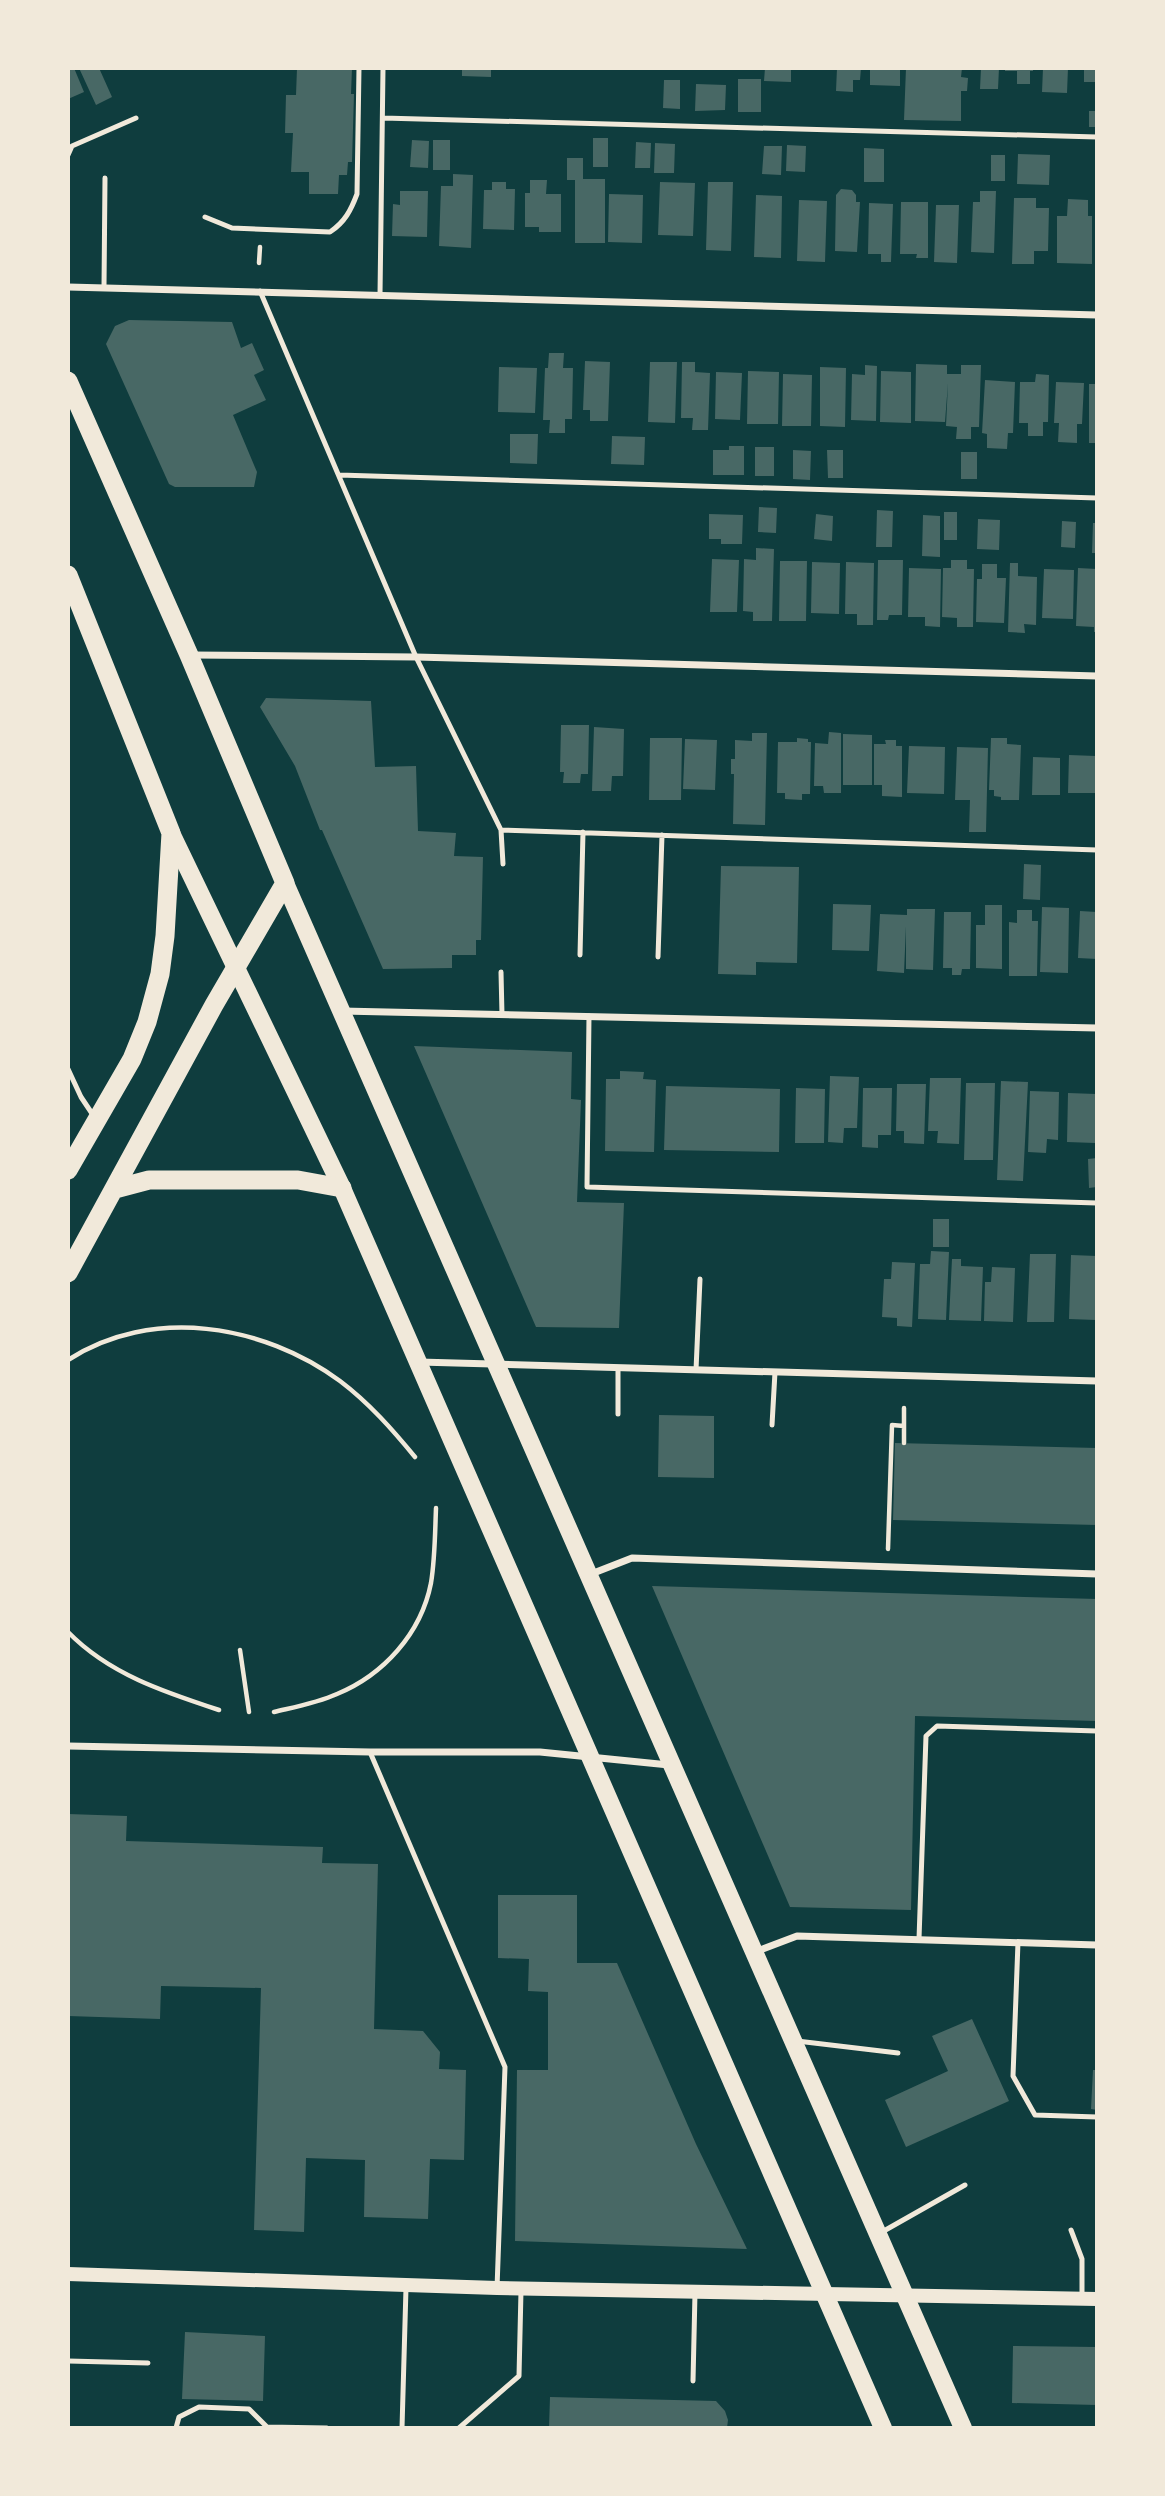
<svg xmlns="http://www.w3.org/2000/svg" width="1165" height="2496" font-family="Cabin,sans-serif">
<style>
.building{fill:#486865}
.lines{fill:none;stroke-linecap:round;stroke-linejoin:round}
.path{stroke:#f1e9da;stroke-width:4.5}
.service{stroke:#f1e9da;stroke-width:5}
.minor{stroke:#f1e9da;stroke-width:7}
.secondary{stroke:#f1e9da;stroke-width:14}
.primary{stroke:#f1e9da;stroke-width:18}
.trunk{stroke:#f1e9da;stroke-width:19}
</style>
<rect width="100%" height="100%" fill="#0f3d3e"/>
<path class="building" d="M68,68H74L84,92L68,99Z
M79,68H99L112,97L96,105Z
M297,68H352L351,94H354L352,162H348L347,175H339L338,194H309V172H291L293,133H285L286,95H296Z
M462,68H491V77L462,76Z
M765,68H791V82L764,81Z
M837,68H861L860,80H853V92L836,91Z
M870,68H900V86L870,85Z
M906,68H962L961,77L968,78L967,91H961V121L904,120Z
M981,68H999L998,89H980Z
M1005,68H1033V71H1030V84H1017V71H1005Z
M1043,68H1068L1067,93L1042,92Z
M1084,68H1097V82H1084Z
M738,79H761V112H738Z
M664,80H680V109L663,108Z
M696,84L726,85L725,110L695,111Z
M1089,111H1097V127H1089Z
M593,138H608V167H593Z
M412,140L429,141L428,168L410,167Z
M433,140H450V170H433Z
M636,142L651,143L650,168H635Z
M655,143L675,144L674,173H654Z
M787,145L806,146L805,172L786,171Z
M764,146H782L781,175L762,174Z
M864,148L884,149V182H864Z
M1018,154L1050,155L1049,185L1017,184Z
M991,155H1005V181H991Z
M567,158H583V179H605V243H575V180H567Z
M453,174L473,175L471,248L439,246L441,186H453Z
M530,180H547L546,194H561V232H539V227H525V193H530Z
M492,182H506V189H515L514,230L483,229L484,190H492Z
M660,182L695,183L693,236L658,235Z
M708,182H733L731,251L706,250Z
M841,189L852,190L856,195V202H860L857,252L835,251L836,195Z
M400,191H428L427,237L392,236L393,204L400,205Z
M980,191H996L994,253L971,252L973,202H980Z
M609,194L643,195L642,243L608,242Z
M756,195L782,196L781,258L754,257Z
M1014,198H1036V208H1049L1048,251H1034V264H1012Z
M1068,199L1088,200V216H1092V264L1057,263V216H1067Z
M799,200L827,201L825,262L797,261Z
M901,202H928V258H916L917,254H900Z
M869,203L893,204L891,262H881V254H868Z
M936,205H959L957,263L934,262Z
M129,320L232,322L241,348L252,343L264,370L254,375L266,400L233,415L257,472L254,487H175L169,484L106,344L115,326Z
M549,353H564L563,368H573L572,419H565V433H549L550,420H543L545,368H548Z
M585,361L610,362L608,421H590V410H583Z
M650,362H677L675,423L648,422Z
M682,362H695V372L710,373L708,430H692L693,418H681Z
M916,364L947,365V374H961V365H981L979,427H971V439H956L957,427L946,426L948,383L945,422L915,421Z
M865,365L877,366L876,421L851,420L852,374L865,375Z
M499,367L537,368L535,413L498,412Z
M820,367L846,368L845,427L820,426Z
M748,371L779,372L778,424H747Z
M881,371L911,372V423L880,422Z
M716,372L742,373L740,420L715,419Z
M783,374L812,375L811,426H782Z
M1036,374L1049,375L1048,422H1043V436H1028V423H1019L1020,382H1035Z
M985,380L1015,382L1013,433H1008L1007,449L987,448V434L982,433Z
M1056,382L1084,383L1082,424H1077V443L1058,442L1059,423H1054Z
M1089,384H1097V443H1089Z
M510,434H538L537,464L510,463Z
M612,436L645,437L644,465L611,464Z
M729,446H744V475H713V450H729Z
M755,447H774V476H755Z
M793,450L811,451L810,480L793,479Z
M827,450H843V478H828Z
M961,452H977V479H961Z
M759,507L777,508L776,533L758,532Z
M877,510L893,511L892,547H876Z
M944,512H957V540H944Z
M709,514L743,515L742,544H721V539H709Z
M816,514L833,516L832,541L814,539Z
M923,515L940,516V557L922,556Z
M978,519L1000,520L999,550L977,549Z
M1062,521L1076,522L1075,548L1061,547Z
M1093,523H1097V553H1092Z
M756,548L774,549L772,621H753V612L743,611L744,559L756,560Z
M712,559L739,560L737,612H710Z
M878,560H903L902,615H889L888,620H877Z
M951,560H967V569H974L973,627H957V618L942,617L943,568H951Z
M780,561H807L806,621H779Z
M812,562L840,563L839,614L811,613Z
M846,562L874,563L873,625H857V614H845Z
M1010,563H1018V576L1037,577L1036,625L1024,624L1025,633L1008,632Z
M982,564H997V578H1006L1004,623L976,622L977,579H982Z
M909,568L941,569L940,627L925,626V617H908Z
M1078,568L1097,569V632H1094V627L1076,626Z
M1044,569L1074,570L1073,619L1042,618Z
M266,698L371,701L375,767L416,766L418,831L456,833L454,856L483,857L481,940H476V955H452V968L383,969L322,830H320L295,766L260,707Z
M561,725H589L588,774H581L580,783H563L564,772H560Z
M594,727L624,729L623,776H612L611,791H592Z
M829,732L841,733V793H824L823,786H814L815,743L828,744Z
M752,733H767L765,825L733,824L734,774H731V759H735V740L752,741Z
M843,734L872,735V785H843Z
M650,738H682L681,800H649Z
M797,738L808,739V742H811L810,794H802V800L785,799V793H777L778,742H797Z
M991,738H1007V744L1021,745L1019,800H1001V797L994,796V790H989Z
M685,739L717,740L715,790L683,789Z
M885,740H896V746H902V797L882,796V785H874V744H886Z
M909,746L945,747L944,794L907,793Z
M957,747L988,748L986,832H969L970,800H955Z
M1069,755L1096,756V793H1068Z
M1033,757L1060,758V795H1032Z
M1024,864L1041,865L1040,900L1023,899Z
M721,866L799,867L797,963L756,962V975L718,974Z
M833,904L871,905L869,951L832,950Z
M985,905H1002V969L976,968V925H985Z
M1042,907L1069,908L1068,973L1040,972Z
M907,909H935L933,970L906,969V926L904,973L877,971L880,914L907,915Z
M1017,910H1032V921H1038L1037,976H1009V922L1017,923Z
M1080,911L1097,912V959L1078,958Z
M944,912H971L970,969H962L961,975H952V968H943Z
M414,1046L572,1052L571,1099L581,1100L577,1202L624,1203L619,1328L536,1327Z
M620,1071L644,1072L643,1079L656,1080L654,1152L605,1151L606,1079H620Z
M830,1076L859,1077L857,1128H844L843,1143L828,1142Z
M930,1078H961L959,1144L937,1143L938,1131H928Z
M1001,1081L1028,1082L1023,1181L997,1180Z
M966,1083H995L993,1160H964Z
M897,1084H926L924,1144L904,1143V1131H896Z
M666,1086L780,1089L779,1152L664,1150Z
M796,1088L825,1089L824,1143H795Z
M863,1088H892L891,1135H878V1148L862,1147Z
M1030,1091L1059,1092L1058,1140L1047,1139L1046,1153L1028,1152Z
M1068,1093L1096,1094L1095,1143L1067,1142Z
M1097,1158V1187L1089,1188L1088,1159Z
M933,1219H949V1247H933Z
M931,1251L949,1252L946,1320L918,1319L920,1264H930Z
M1030,1254H1056L1054,1322H1027Z
M1071,1255L1097,1256L1096,1320L1069,1319Z
M952,1259H961V1266L983,1267L981,1321L949,1320Z
M892,1262L915,1263L912,1327L897,1326V1318L882,1317L884,1279H891Z
M992,1267L1015,1268L1013,1322L984,1321L985,1282H991Z
M659,1415L714,1416V1478L658,1477Z
M895,1443L1097,1448V1525L893,1520Z
M652,1586L1097,1599V1721L915,1716L911,1910L790,1907Z
M68,1814L127,1816L126,1841L323,1847L322,1863L378,1864L374,2029L423,2031L440,2052L439,2069L466,2070L464,2160L430,2159L428,2219L364,2217L365,2160L306,2158L304,2232L254,2230L261,1988L161,1986L160,2019L68,2016Z
M498,1895H577V1963H617L696,2144L747,2249L515,2241L517,2070H548V1992L528,1991L529,1959L498,1958Z
M972,2019L1009,2101L906,2147L885,2100L948,2071L932,2036Z
M1093,2070H1097V2110L1091,2109Z
M185,2332L265,2336L263,2401L182,2399Z
M1013,2346L1097,2347V2405L1012,2403Z
M550,2397L716,2401L725,2411L728,2420L727,2428H549Z"/>
<g class="lines">
<path class="path" d="M259,263L260,247
M68,1360C151,1306 263,1324 340,1381C369,1403 392,1429 415,1457
M904,1443V1426
M888,1549L892,1425L904,1426V1408
M68,1632C109,1674 164,1692 219,1710
M240,1650L249,1712
M274,1712C295,1707 317,1703 337,1694C383,1675 421,1634 431,1583C435,1559 435,1533 436,1508"/>
<path class="service" d="M383,118L1097,137
M68,155L72,146L136,118
M205,217L232,228L330,232C345,222 351,210 357,194L359,68
M104,287L105,178
M260,291L416,657L501,830L503,864
M380,295L383,68
M339,475L1097,498
M501,830L1097,850
M580,955L583,832
M658,957L662,835
M501,972L502,1015
M589,1016L587,1187L1097,1203
M68,1069L81,1097L93,1115
M618,1368V1414
M696,1370L700,1279
M772,1425L775,1372
M370,1752L505,2067L497,2288
M919,1939L926,1736L937,1726L1097,1731
M1018,1942L1013,2076L1035,2115L1097,2117
M797,2041L898,2053
M1071,2230L1082,2259V2296
M882,2232L965,2185
M68,2361L148,2363
M693,2381L695,2293
M176,2428L179,2417L199,2407L249,2409L267,2427L327,2428
M402,2428L406,2288
M459,2428L519,2376L521,2291"/>
<path class="minor" d="M68,287L1097,315
M193,655L416,657L1097,676
M342,1011L1097,1028
M419,1362L1097,1381
M591,1574L632,1558L1097,1574
M68,1746L370,1752H540L669,1765
M755,1952L797,1936L1097,1945"/>
<path class="secondary" d="M68,2274L497,2288L1097,2299"/>
<path class="primary" d="M171,833L342,1188L883,2428
M285,883L963,2428"/>
<path class="trunk" d="M68,381L189,655L285,883L214,1005L68,1273
M68,575L171,833L165,936L160,974L147,1022L132,1059L68,1170
M115,1189L149,1180H298L342,1188"/>
</g>
<rect width="1165" height="2496" fill="none" stroke="#f1e9da" stroke-width="140"/>
</svg>
